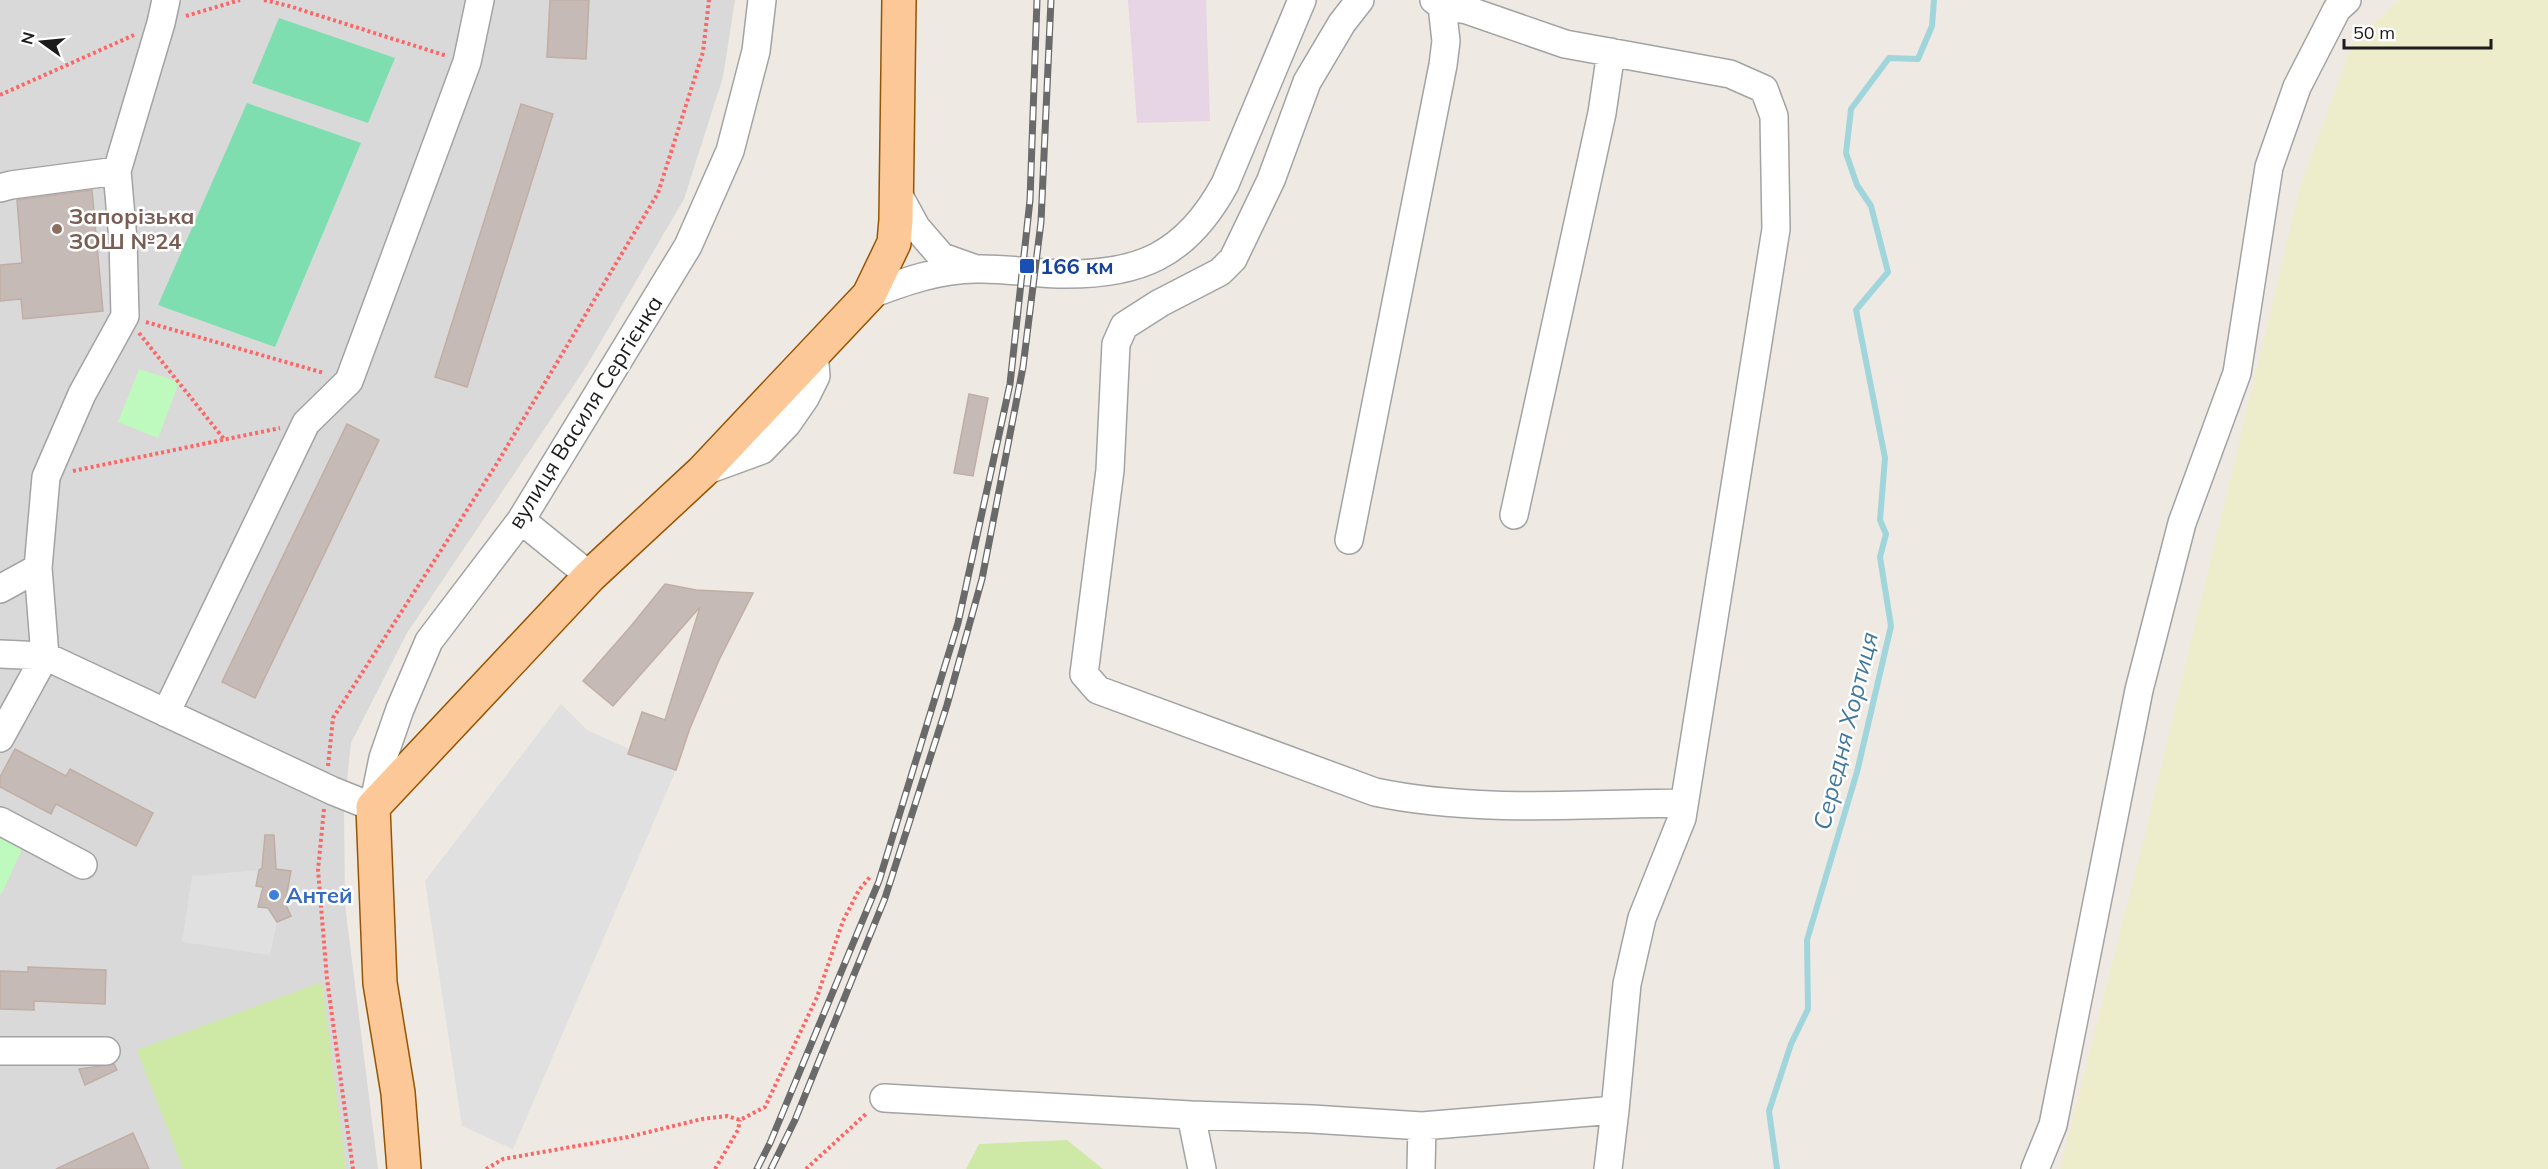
<svg xmlns="http://www.w3.org/2000/svg" width="2548" height="1169" font-family="Mulish,sans-serif">
<style>
.residential{fill:#dad9d9}
.industrial{fill:#e7d4e5}
.farmland{fill:#ededcc}
.grass{fill:#cee9a6}
.park{fill:#befabd}
.pitch{fill:#7edeb0}
.parking{fill:#e0e0e0}
.lines{fill:none;stroke-linecap:round;stroke-linejoin:round}
.stream{stroke:#a1d5dc;stroke-width:6}
.building{fill:#c5bab5;stroke:#c0aea4;stroke-width:1.5}
.minor-casing{stroke:#a3a3a3;stroke-width:30}
.major-casing{stroke:#955500;stroke-width:36}
.path{stroke:#fb6766;stroke-width:4;stroke-dasharray:3 3;stroke-linecap:butt}
.minor{stroke:#fff;stroke-width:27}
.major{stroke:#fcc898;stroke-width:33}
.rail-casing{stroke:#6a6a6a;stroke-width:7}
.rail{stroke:#fff;stroke-width:4.5;stroke-dasharray:14;stroke-linecap:butt}
.education-dot{fill:#8d6e63;stroke:#fff;stroke-width:2}
.transit-dot{fill:#1a4fb4;stroke:#fff;stroke-width:2}
.shop-dot{fill:#3f7fe0;stroke:#fff;stroke-width:2}
.labels{text-anchor:middle;stroke-width:5;stroke-linejoin:round;paint-order:stroke}
.education-label{font-size:22px;font-weight:bold;fill:#785e54;stroke:#fff;text-anchor:start}
.transit-label{font-size:22px;font-weight:bold;fill:#164399;stroke:#fff;text-anchor:start}
.street-label{font-size:22px;fill:#1c1c1c;stroke:#fff}
.shop-label{font-size:22px;font-weight:bold;fill:#366cbe;stroke:#fff;text-anchor:start}
.water-label{font-size:24px;font-style:italic;fill:#42789c;stroke:#fff}
</style>
<rect width="100%" height="100%" fill="#eee9e2"/>
<path class="residential" d="M0,0H735L723,77L684,199L586,367L407,633L351,743L344,808L345,905L378,1169H0Z"/>
<path class="industrial" d="M1128,0H1206L1210,121L1137,123Z"/>
<path class="farmland" d="M2399,0H2548V1169H2060L2145,834L2300,188L2352,44Z"/>
<path class="grass" d="M322,982L346,1169H183L137,1050Z
M1067,1140L1103,1169H966L979,1144Z"/>
<path class="park" d="M139,369L179,382L158,438L118,422Z
M0,821L28,836L2,893H0Z"/>
<path class="pitch" d="M279,18L395,58L368,123L252,83Z
M247,103L361,143L275,347L158,305Z"/>
<path class="parking" d="M561,704L587,730L676,770L513,1149L462,1126L425,881Z
M259,870L256,886L263,887L258,907L268,908L277,922L270,955L182,942L192,876Z"/>
<g class="lines">
<path class="stream" d="M1777,1169L1769,1111L1791,1044L1808,1009L1807,940L1857,772L1891,626L1880,557L1886,534L1880,520L1885,458L1856,310L1888,272L1871,206L1857,185L1846,153L1851,109L1889,58L1918,59L1932,26L1934,0"/>
</g>
<path class="building" d="M550,0H589L586,59L547,57Z
M521,104L553,114L467,387L435,377Z
M92,190L103,311L23,319L21,299L0,301V265L22,263L17,200Z
M969,394L988,398L973,476L954,473Z
M347,424L379,440L255,698L222,682Z
M665,584L696,590L753,593L719,660L690,728L676,770L628,754L642,712L665,720L700,607L613,706L583,681L631,626Z
M15,749L66,776L70,769L153,813L136,846L56,804L51,814L0,787V777Z
M265,835H274L276,869L291,871L285,903L291,916L277,922L268,908L258,907L263,887L256,886L259,870L262,868Z
M28,967L106,970L105,1004L34,1001V1010L0,1009V971L28,972Z
M114,1064L117,1070L85,1085L79,1069Z
M133,1133L149,1169H56Z"/>
<g class="lines">
<g class="minor-casing">
<path id="minor" d="M1360,0L1342,23L1307,82L1271,180L1233,259L1220,272L1160,303L1124,326L1116,344L1110,470L1084,674L1098,690L1375,792C1475,813 1582,804 1684,803
M0,188L11,185L117,171
M897,192L916,227L942,257L973,268
M869,295C903,282 939,269 976,269C1003,268 1031,273 1058,274C1138,276 1186,256 1225,184L1302,0
M702,472L762,450L787,424L805,398L816,376L814,352
M1514,515L1602,113L1611,52
M521,520L590,576
M1349,540L1443,65L1446,41L1442,6
M0,589L38,568
M0,654L45,656L333,791L373,807L383,758L400,709L429,641L521,520L688,246L730,151L756,51L762,0
M166,713L306,423L349,381L467,62L480,0
M0,738L45,656L38,568L46,477L82,394L125,316L123,240L117,171L161,23L166,0
M0,821L83,865
M0,1051H106
M884,1098L1191,1115
M1202,1169L1191,1115L1312,1119L1422,1126L1615,1110L1627,984L1642,918L1682,818L1776,229L1774,116L1764,89L1730,74L1565,44L1467,10L1442,6L1434,0
M1421,1169L1422,1126
M1608,1169L1615,1110
M2035,1169L2053,1125L2139,690L2182,523L2237,373L2269,167L2297,87L2337,9L2347,0"/>
</g>
<g class="major-casing">
<path id="major" d="M404,1169L398,1093L380,983L373,807L590,576L702,472L869,295L894,243L896,220L899,0"/>
</g>
<path class="path" d="M264,0L289,6L447,56
M186,16L240,0
M0,95L134,35
M146,322L324,373
M139,333L224,439
M73,471L280,428
M328,766L333,718L496,465L658,193L703,52L709,0
M324,809L318,870L327,979L353,1169
M486,1169L503,1159L628,1137L702,1119L727,1116L740,1120L765,1107L817,997L843,921L859,890L870,877
M715,1169L738,1130L740,1120
M806,1169L867,1113"/>
<use href="#minor" class="minor"/>
<use href="#major" class="major"/>
<g class="rail-casing">
<path id="rail" d="M757,1169L770,1143L879,881L958,623L1010,384L1030,200L1037,0
M771,1169L795,1120L885,898L947,705L982,579L1023,367L1041,222L1051,0"/>
</g>
<use href="#rail" class="rail"/>
</g>
<circle class="education-dot" cx="57" cy="229" r="6"/>
<rect class="transit-dot" x="1019" y="258" width="16" height="16" rx="3"/>
<circle class="shop-dot" cx="274" cy="895" r="6"/>
<g class="labels">
<g class="education-label">
<text x="69" y="224">Запорізька<tspan x="69" dy="25">ЗОШ №24</tspan></text>
</g>
<g class="transit-label">
<text x="1040" y="274">166 км</text>
</g>
<g class="street-label">
<text transform="translate(585 412) rotate(-58)" y="8">вулиця Василя Сергієнка</text>
</g>
<g class="shop-label">
<text x="286" y="903">Антей</text>
</g>
<g class="water-label">
<text transform="translate(1846 731) rotate(-76)" y="8">Середня Хортиця</text>
</g>
</g>
<g transform="translate(42 42) rotate(285)" stroke="#ffffff" stroke-width="4.5" paint-order="stroke">
<path d="M0-4.5L10 22L0 15L-10 22Z" fill="#1c1c1c"/>
<text y="-9" font-size="16" font-weight="bold" text-anchor="middle" fill="#1c1c1c">N</text>
</g>
<path d="M2344 39v9h147v-9" fill="none" stroke="#1c1c1c" stroke-width="3"/>
<text x="2353" y="39" font-size="18" fill="#1c1c1c" stroke="#ffffff" stroke-width="4.5" paint-order="stroke">50 m</text>
</svg>
